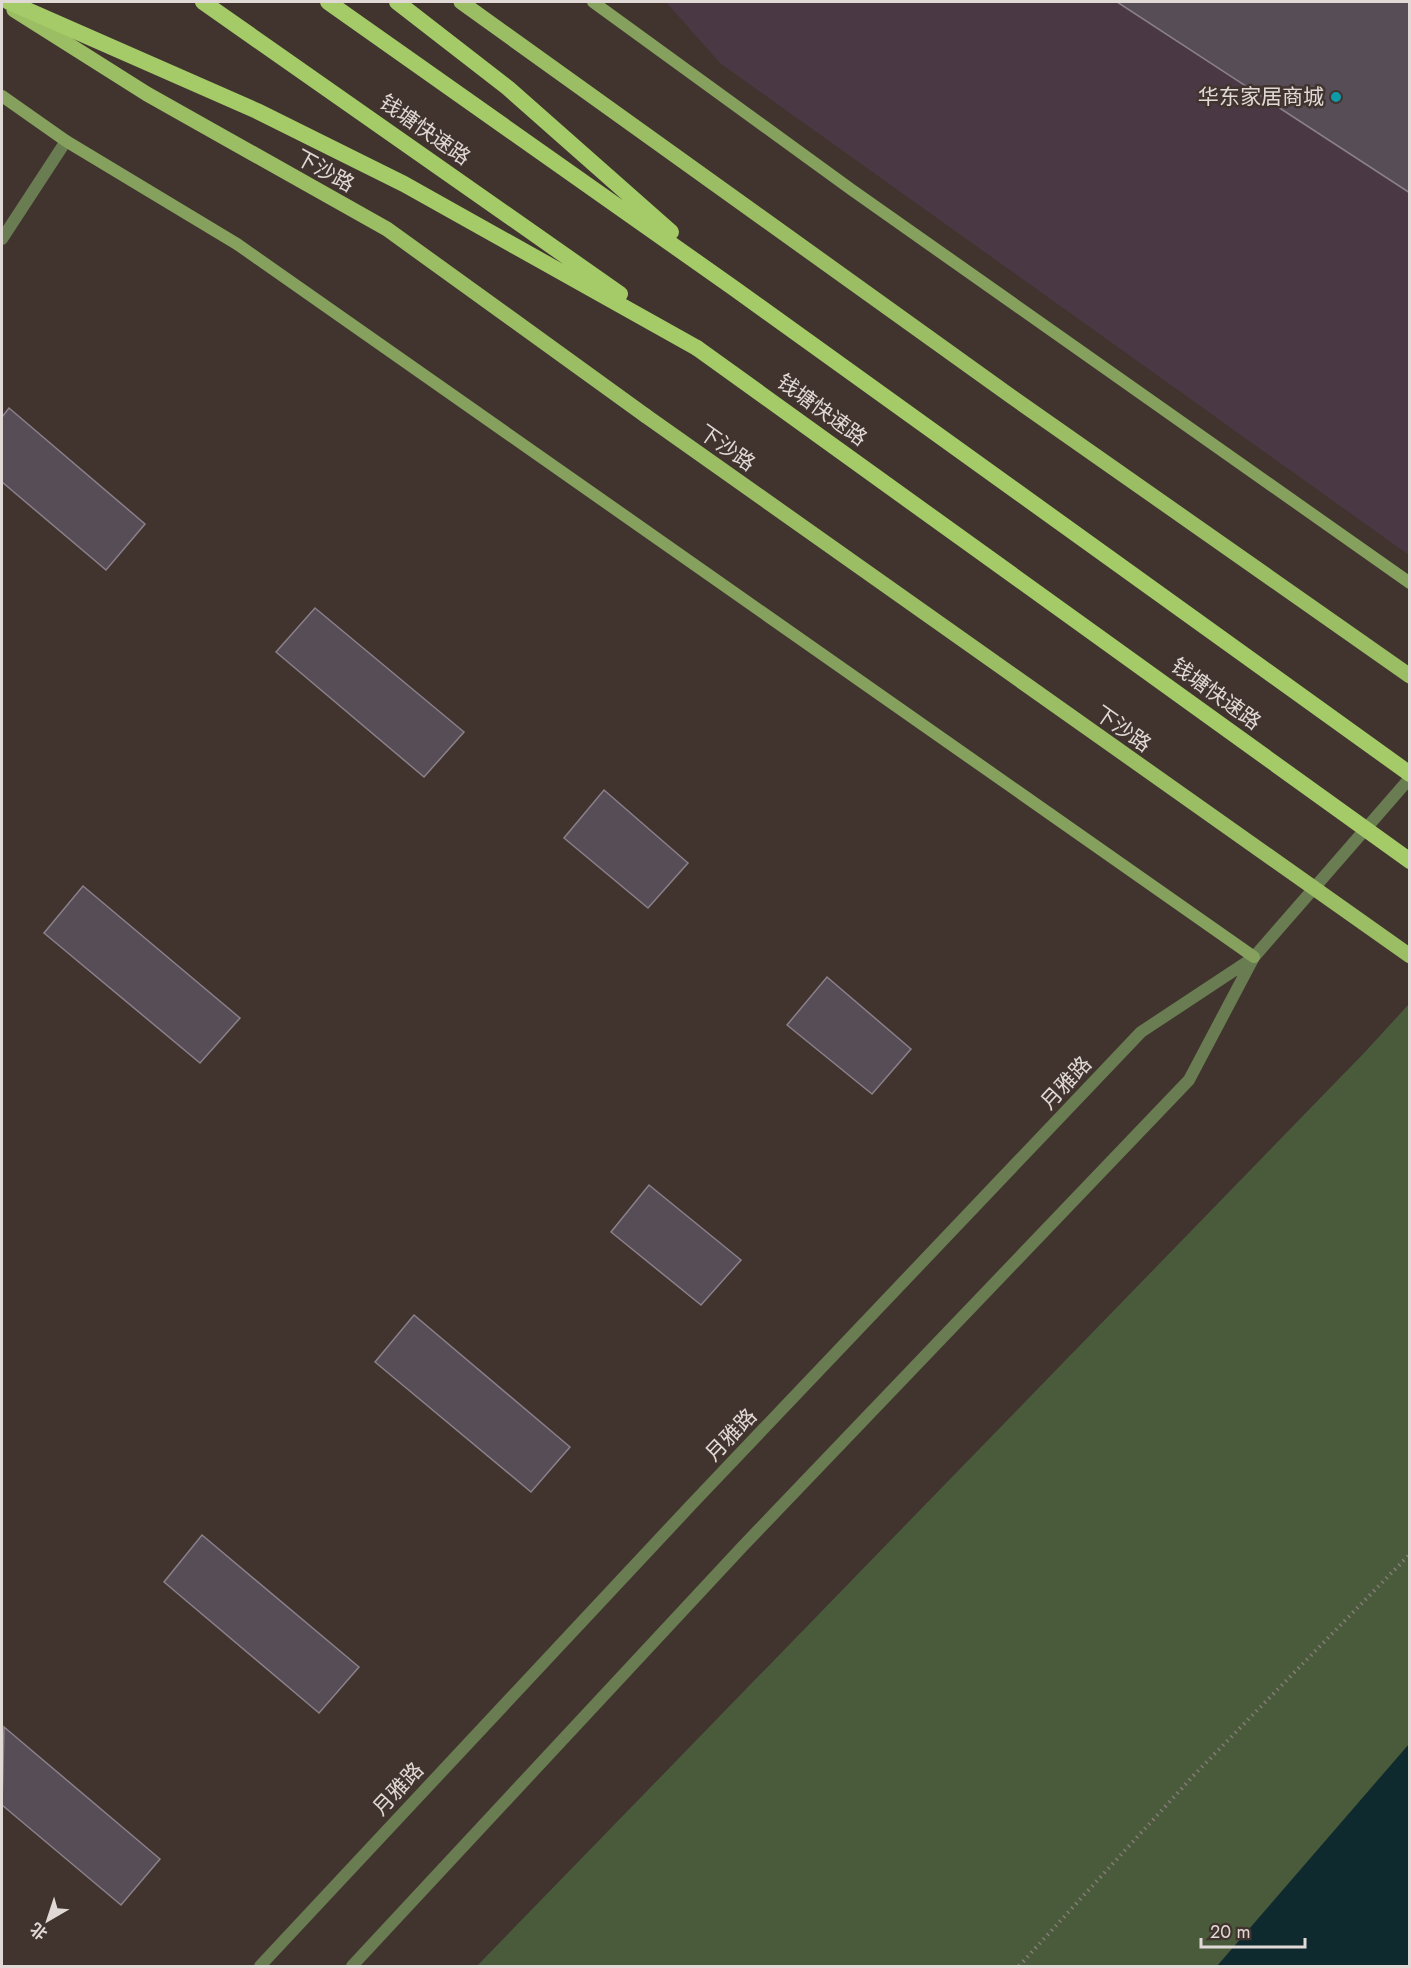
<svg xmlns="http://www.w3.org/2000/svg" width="1411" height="1968" font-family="Jost,'Noto Sans SC',sans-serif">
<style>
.commercial{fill:#4a3945}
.green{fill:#4a5b3c}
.water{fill:#0e2a2f}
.building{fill:#574d57;stroke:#8b808a;stroke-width:1.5}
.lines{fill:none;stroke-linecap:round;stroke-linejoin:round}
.path{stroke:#867b76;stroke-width:4;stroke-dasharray:1.5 4.5;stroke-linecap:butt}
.minor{stroke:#6a7c51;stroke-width:12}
.tertiary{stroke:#6a7c51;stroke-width:12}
.secondary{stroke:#85a15d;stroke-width:12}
.primary{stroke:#9bbe64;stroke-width:15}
.trunk{stroke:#a4cb68;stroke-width:16}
.primary-bridge{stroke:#9bbe64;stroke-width:15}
.trunk-bridge{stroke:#a4cb68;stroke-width:16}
.culture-dot{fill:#0f9aa8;stroke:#41342f;stroke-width:2}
.labels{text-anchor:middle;stroke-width:5;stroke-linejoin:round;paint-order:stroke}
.poi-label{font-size:21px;fill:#e1d9d5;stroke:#41342f;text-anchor:end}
.street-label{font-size:21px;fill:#e1d9d5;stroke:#41342f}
</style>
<rect width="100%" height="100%" fill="#41342f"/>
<path class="commercial" d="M666,2H1409V555L720,63Z"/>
<path class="green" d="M1409,1004V1966H477L1365,1052Z"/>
<path class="water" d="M1409,1744V1966H1217Z"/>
<path class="building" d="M1117,2H1410V193Z
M9,408L145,524L106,570L2,482V417Z
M315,608L464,732L424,777L276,652Z
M604,790L688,863L648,908L564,838Z
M83,886L240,1018L200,1063L44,933Z
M827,977L911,1049L872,1094L787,1025Z
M649,1185L741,1260L701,1305L611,1232Z
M414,1315L570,1447L531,1492L375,1362Z
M202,1535L359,1667L319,1713L164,1582Z
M4,1727L160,1859L121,1905L2,1805Z"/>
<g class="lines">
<path class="path" d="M1019,1966L1195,1774L1410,1554"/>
<path class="minor" d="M2,239L66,141"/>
<path class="tertiary" d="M260,1966L692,1504L1141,1032L1253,958
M352,1966L743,1546L1189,1080L1254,957L1410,778"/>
<path class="secondary" d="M593,2L852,190L1410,583
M2,96L66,141L237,244L1254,957"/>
<path class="primary" d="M461,2L1012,397L1410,676
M14,10L147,94L387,229L646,416"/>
<path class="trunk" d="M9,2L257,111L404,184L697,348
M203,2L620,294
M328,2L735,289L1410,774
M397,2L508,88L671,232"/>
<path class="primary-bridge" d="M646,416L1410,956"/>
<path class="trunk-bridge" d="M697,348L1410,861"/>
</g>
<circle class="culture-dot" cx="1336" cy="97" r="6"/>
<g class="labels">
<g class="poi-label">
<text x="1324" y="104">华东家居商城</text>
</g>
<g class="street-label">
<text transform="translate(425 130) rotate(35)" y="7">钱塘快速路</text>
<text transform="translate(325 171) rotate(29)" y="7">下沙路</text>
<text transform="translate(822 410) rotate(36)" y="7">钱塘快速路</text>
<text transform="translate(727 448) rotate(35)" y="7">下沙路</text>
<text transform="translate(1216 694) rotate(36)" y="7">钱塘快速路</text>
<text transform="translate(1123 729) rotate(35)" y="7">下沙路</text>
<text transform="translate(1066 1083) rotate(-47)" y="7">月雅路</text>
<text transform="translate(731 1435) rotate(-46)" y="7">月雅路</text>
<text transform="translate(398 1789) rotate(-47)" y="7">月雅路</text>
</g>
</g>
<rect width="1411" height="1968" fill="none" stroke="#e1d9d5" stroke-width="6"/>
<g transform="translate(48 1920) rotate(219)" stroke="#41342f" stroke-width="4.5" paint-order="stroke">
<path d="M0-4.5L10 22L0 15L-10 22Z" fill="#e1d9d5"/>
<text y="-9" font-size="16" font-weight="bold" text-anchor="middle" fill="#e1d9d5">北</text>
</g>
<path d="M1201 1938v9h104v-9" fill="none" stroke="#e1d9d5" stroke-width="3"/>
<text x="1210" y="1938" font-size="18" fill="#e1d9d5" stroke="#41342f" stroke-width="4.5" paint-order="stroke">20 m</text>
</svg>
